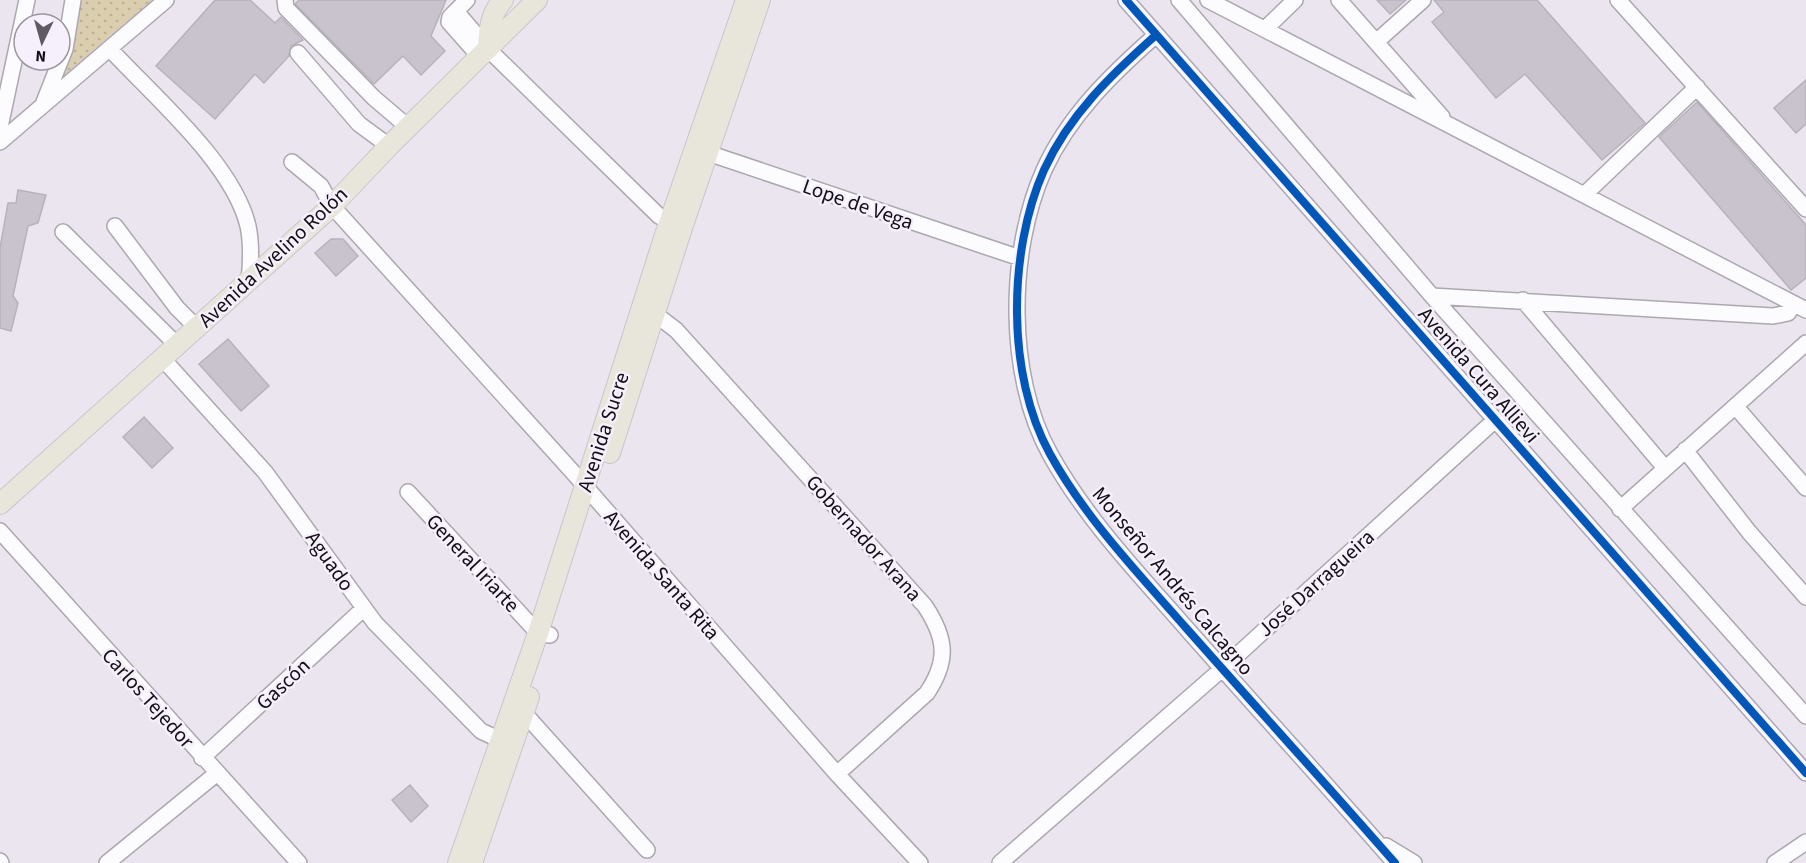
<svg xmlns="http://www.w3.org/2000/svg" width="1806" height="863" font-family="'Source Sans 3',sans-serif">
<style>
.park{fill:url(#park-dots)}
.building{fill:#c8c3cc;stroke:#b7b2bb;stroke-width:1.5}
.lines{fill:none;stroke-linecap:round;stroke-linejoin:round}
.minor-casing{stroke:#aca7b0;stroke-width:18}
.major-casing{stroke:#c8c5cb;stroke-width:22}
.minor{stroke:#fcfbfd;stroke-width:15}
.major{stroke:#e8e5db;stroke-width:20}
.cycleway-casing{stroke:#f6effc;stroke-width:11}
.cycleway{stroke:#0057b8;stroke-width:8}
.labels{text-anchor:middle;stroke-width:5;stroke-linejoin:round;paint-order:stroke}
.street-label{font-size:21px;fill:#120e15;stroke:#f6effc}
</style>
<defs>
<pattern id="park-dots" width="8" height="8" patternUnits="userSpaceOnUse" patternTransform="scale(1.5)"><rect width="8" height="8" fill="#daceaf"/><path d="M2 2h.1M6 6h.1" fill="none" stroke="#bab096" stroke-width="1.8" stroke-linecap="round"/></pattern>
</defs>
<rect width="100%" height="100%" fill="#ebe5f0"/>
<path class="park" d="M81,0H152L62,77L71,54Z"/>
<path class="building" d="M215,0H250L275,23L281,17L303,40L291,46L289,56L264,83L255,74L215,119L156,66Z
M299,0H446L431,36L445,51L421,75L403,56L374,84L295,4Z
M1377,0H1406L1390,14Z
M1434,0H1537L1645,123L1602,160L1525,74L1496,98L1432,22L1444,12Z
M1806,80V124L1796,133L1774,108Z
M1697,102L1806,225V278L1791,290L1659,137Z
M18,190L46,195L38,223L28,226L13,296L18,303L11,331L0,328V248L8,203H16Z
M331,239H343L358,256L336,276L315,253Z
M228,339L269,386L241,411L199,364Z
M144,417L173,448L152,468L123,437Z
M410,785L428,806L411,822L392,800Z"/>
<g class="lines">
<g class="minor-casing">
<path id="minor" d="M285,0L286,8L374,98L408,127
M467,0L450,17L449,22L480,57
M1126,0L1806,773
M1179,0L1432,296L1806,716
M1208,0L1806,310
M1339,0L1442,117
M1618,0L1806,209
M456,11L488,49L659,216L677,226
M1265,29L1295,0
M1156,35C1112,74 1069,115 1044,170C1008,251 1006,375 1050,454C1086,519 1138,573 1187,629C1256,707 1326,784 1395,863
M1376,42L1423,0
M110,49C153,96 233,163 248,226C252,245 251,262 249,281
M298,53L359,124L389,146
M44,102L65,49L73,0
M0,127L27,0
M0,142L166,0
M699,150L1020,258
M292,162L321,186L332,206L570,469L837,774L920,863
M1584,195L1697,87
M115,226L177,308L196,327
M63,232L177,345
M1432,296L1773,316L1788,313L1794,304
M1523,300L1665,468
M655,314L676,330L925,606C946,638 949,660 927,693L837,774
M162,358L265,472L375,623L481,731L511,745
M1736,407L1806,488
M1685,450L1749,532L1806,597
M408,492L538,633L550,635
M1620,509L1806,343
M0,531L299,863
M524,713L647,850
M202,758L363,609
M1386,846L1414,863
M0,861L1,863
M107,863L216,774
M1000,863L1222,669L1495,420
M1775,863L1806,842"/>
</g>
<g class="major-casing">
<path id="major" d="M488,49C489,31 490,14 503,0
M610,453L682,228L760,0
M0,504L332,206L389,146L537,0
M458,863L538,633L664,238L746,0
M472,863L529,697"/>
</g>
<use href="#minor" class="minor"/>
<use href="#major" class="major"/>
<g class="cycleway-casing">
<path id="cycleway" d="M1126,0L1806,773
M1156,35C1112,74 1069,115 1044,170C1008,251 1006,375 1050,454C1086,519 1138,573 1187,629C1256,707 1326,784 1395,863"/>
</g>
<use href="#cycleway" class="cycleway"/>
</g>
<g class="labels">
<g class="street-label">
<text transform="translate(858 204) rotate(19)" y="7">Lope de Vega</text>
<text transform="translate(273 257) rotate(-43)" y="7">Avenida Avelino Rolón</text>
<text transform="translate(1479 375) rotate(49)" y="7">Avenida Cura Allievi</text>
<text transform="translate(603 432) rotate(-72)" y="7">Avenida Sucre</text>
<text transform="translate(864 538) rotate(48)" y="7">Gobernador Arana</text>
<text transform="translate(330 561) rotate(55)" y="7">Aguado</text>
<text transform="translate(473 563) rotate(47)" y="7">General Iriarte</text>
<text transform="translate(662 575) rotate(49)" y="7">Avenida Santa Rita</text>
<text transform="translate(1173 581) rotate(50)" y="7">Monseñor Andrés Calcagno</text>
<text transform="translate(1316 583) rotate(-42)" y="7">José Darragueira</text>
<text transform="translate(283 684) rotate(-43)" y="7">Gascón</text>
<text transform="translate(148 698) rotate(48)" y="7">Carlos Tejedor</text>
</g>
</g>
<g transform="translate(42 42) rotate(185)"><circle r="28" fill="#f6effc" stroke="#9b95a0" stroke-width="1.5"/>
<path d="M0-4.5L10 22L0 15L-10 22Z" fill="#5e5962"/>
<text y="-9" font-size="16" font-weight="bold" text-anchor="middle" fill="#120e15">N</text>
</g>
</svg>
